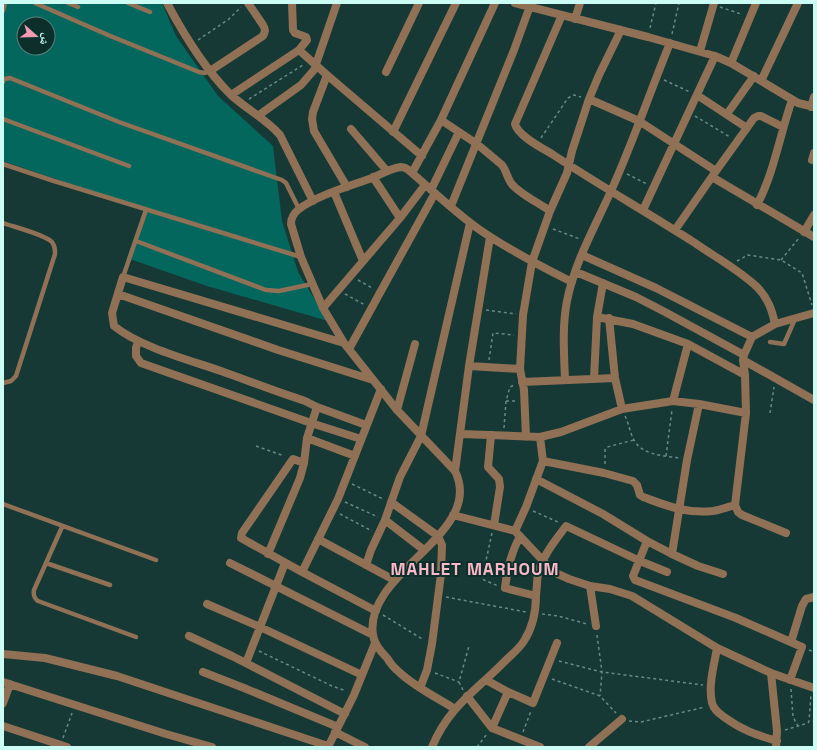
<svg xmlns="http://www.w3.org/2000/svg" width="817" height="750" font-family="'Space Grotesk','Noto Naskh Arabic',sans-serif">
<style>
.green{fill:#04675e;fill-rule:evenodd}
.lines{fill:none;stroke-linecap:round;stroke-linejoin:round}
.path{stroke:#638c86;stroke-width:1.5;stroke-dasharray:3 3;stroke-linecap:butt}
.lane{stroke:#907155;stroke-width:4.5}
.street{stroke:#907155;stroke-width:8}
.labels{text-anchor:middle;stroke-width:4;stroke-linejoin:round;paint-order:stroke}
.district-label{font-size:17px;font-weight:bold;letter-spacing:1px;fill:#fbb8c8;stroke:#0c2f2b}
</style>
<rect width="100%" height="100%" fill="#173935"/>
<path class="green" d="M3,3H162L176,36L218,96L273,146L282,221L298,272L328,321L207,286L127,258L144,209L3,161ZM24,24H48V48H24Z"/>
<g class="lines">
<path class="path" d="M720,7L741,14
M650,28L656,3
M672,34L679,3
M198,40L229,19L241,7
M664,80L690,92
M249,99L303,65
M695,116L730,137
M541,138L568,98L574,95L581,97
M627,174L647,184
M553,229L580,239
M781,260L799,238
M737,261L748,255L781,260L802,273L812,305
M358,280L372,288
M345,294L365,305
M486,310L516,314
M489,360L493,333L514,335
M506,401H516
M770,413L774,387
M625,416C629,424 630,433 634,440C642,455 664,456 680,458
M504,428L506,401L510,387L514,385
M256,446L284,456
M666,456L672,410
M605,464V450L607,447L634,440
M352,484L383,499
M345,502L378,517
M533,511L558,522
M340,514L372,531
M492,533L482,579L498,586
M446,597L526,612
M542,614L558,616L587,624
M383,615L424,640
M597,635L602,672L600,696
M809,650L814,652
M259,651L332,686L346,691
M559,661L602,672L703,685
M435,673L459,682
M552,679L600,696L616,713
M791,689L793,717L798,726
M463,690L459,682L469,646
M629,721L641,722L705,707
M785,730L808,723L809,721L811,695
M523,732L531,711
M63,738L72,713
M477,747L487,734"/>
<path class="lane" d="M35,3L108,35L199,72L205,73L210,71
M68,3L78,7
M128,3L150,12
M3,11L5,3
M3,82L4,79L10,78L119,122L282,180L286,183L299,209
M3,119L129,166
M3,164L54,181L301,257
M3,223C14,227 44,234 52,242C55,246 55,249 55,254L16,376L11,381L3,383
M136,241L266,290L279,291L312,284
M123,277L146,210
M770,342L784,344L795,319
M3,504L156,560
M62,527L34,590C33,595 34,598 38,601L136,637
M46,563L110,585"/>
<path class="street" d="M167,3C184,35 204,68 230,94C246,109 266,119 280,135L313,201
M515,3L648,37L715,56L731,63L798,103L814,107
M562,15L515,124C518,136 542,148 552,154C599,185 648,213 695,243C715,257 739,270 757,287C768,298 772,310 775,324
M575,19L580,3
M299,50L327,75L422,156
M700,51L714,3
M731,63L756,3
M210,71L263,36C265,32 266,30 263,25L248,3
M386,72L419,3
M327,75L313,112L312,119L314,131L347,187
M761,81L798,3
M231,95L299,50L307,40L306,37L295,33L293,30L292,3
M697,95L747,128
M589,99L639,121L716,171
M811,107L814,97
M727,114L754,76
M259,115L301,85L314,70L337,3
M441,120L495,3
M351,129L387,171
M393,132L456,3
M812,160L814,153
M412,173L441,120L477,144L502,165C506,170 507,177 511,183C518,193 539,203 550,211
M373,177L400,218
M712,177L814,237
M431,190L459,132
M334,192L363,261
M757,205C774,173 780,134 792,100
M451,206L514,50L530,6
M643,210L715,56
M675,230L716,171L754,118L758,116H761L783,127
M804,232L814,215
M582,255L656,288L752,337
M576,272L636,297L665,312L744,355
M118,294L278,350L373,380
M323,308L400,218L425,185
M597,317L633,324L688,344L745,375
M609,318L615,378L622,409
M138,341L136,348V356L141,363L311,423L361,439
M344,343L123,277L112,313L114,326C140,347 189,360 221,371C249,381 277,392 305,401L317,407L366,425
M349,349L435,193
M743,360L814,400
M469,366L520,369
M594,379L597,317L603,283
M565,380C564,353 562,326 567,301C575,261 595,227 611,191C633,142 650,92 670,43
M522,382L615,378
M673,401L688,344
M397,410L415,344
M461,434L540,437L561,432L622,409L673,401L699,404L746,413
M491,435L488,467L499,479L500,487L494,525
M526,437L524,390L520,369L523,315L532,262L550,211L567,173L572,151L589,99L599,75L621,30
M307,438L355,456
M543,461L604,473L633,481L637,485L640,495L643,497C668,506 686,514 713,511C720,510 728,507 735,505
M304,463L293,459L242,533L241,538L302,572L376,611
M455,471L469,366L490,237
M536,479L603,514L647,541L672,554L698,566L723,574
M391,502L438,536L442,545L441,574L432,644L427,670L420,688
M453,515L515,531L550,568L558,574L569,579L590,586L610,589L632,596L717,648L771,673L814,688
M385,520L424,550
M515,531L526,507L543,461L540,437
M786,533L742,515L738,512L735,505L746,413L745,375L743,360L744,355L752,337L775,324L814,313
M520,536C511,553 507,569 505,588L536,596
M318,539L394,580
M647,541L633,576L635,580L736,618L802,647L790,680
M268,554L300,478L304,463L307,438L317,407
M672,554L687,460L699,404
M230,563L373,635
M366,565L371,550L385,520L400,477L421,436L470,223
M302,572L338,499L381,389
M590,586L596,626
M207,604L260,627L362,675
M189,636L232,656L345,714
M791,642L802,606L806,599L814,597
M717,648C714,666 708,685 712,703C714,710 719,713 724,717C742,730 756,735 777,741
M3,654L45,658L117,676L328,746
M246,663L285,563
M203,672L244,688L338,727
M771,673L777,731L776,747
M486,680L508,692L533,703L557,643
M3,682L166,734L212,747
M467,696L492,728L540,747
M3,703L10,684
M455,709C436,697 415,687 399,672C394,668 390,663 387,658C381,652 374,644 373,635C363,572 486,534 455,471L397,410L344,343L323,308L301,257L291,224C291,218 294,213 299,209C318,195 350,186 372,178C381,174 392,168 401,167C405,167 409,170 412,173C434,192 456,213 480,230C509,250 540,266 572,282
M3,726L67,747
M492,728L508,692
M335,732L365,747
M328,747L354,695L375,643
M432,747C449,706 476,691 505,661C511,655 519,649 524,641C533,627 536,611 536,595C537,587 537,580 538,573C543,555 555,541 566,526L640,561L667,572
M589,747L622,719"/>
</g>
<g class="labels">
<g class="district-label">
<text x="475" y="575">MAHLET MARHOUM</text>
</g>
</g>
<rect width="817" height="750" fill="none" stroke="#ccfdf4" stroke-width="8"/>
<g transform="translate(36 36) rotate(110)"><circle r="19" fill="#0c2f2b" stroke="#59817b"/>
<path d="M0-3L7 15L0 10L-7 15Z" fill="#f29ab0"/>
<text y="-6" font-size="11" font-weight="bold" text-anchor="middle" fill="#ccfdf4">ش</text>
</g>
</svg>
